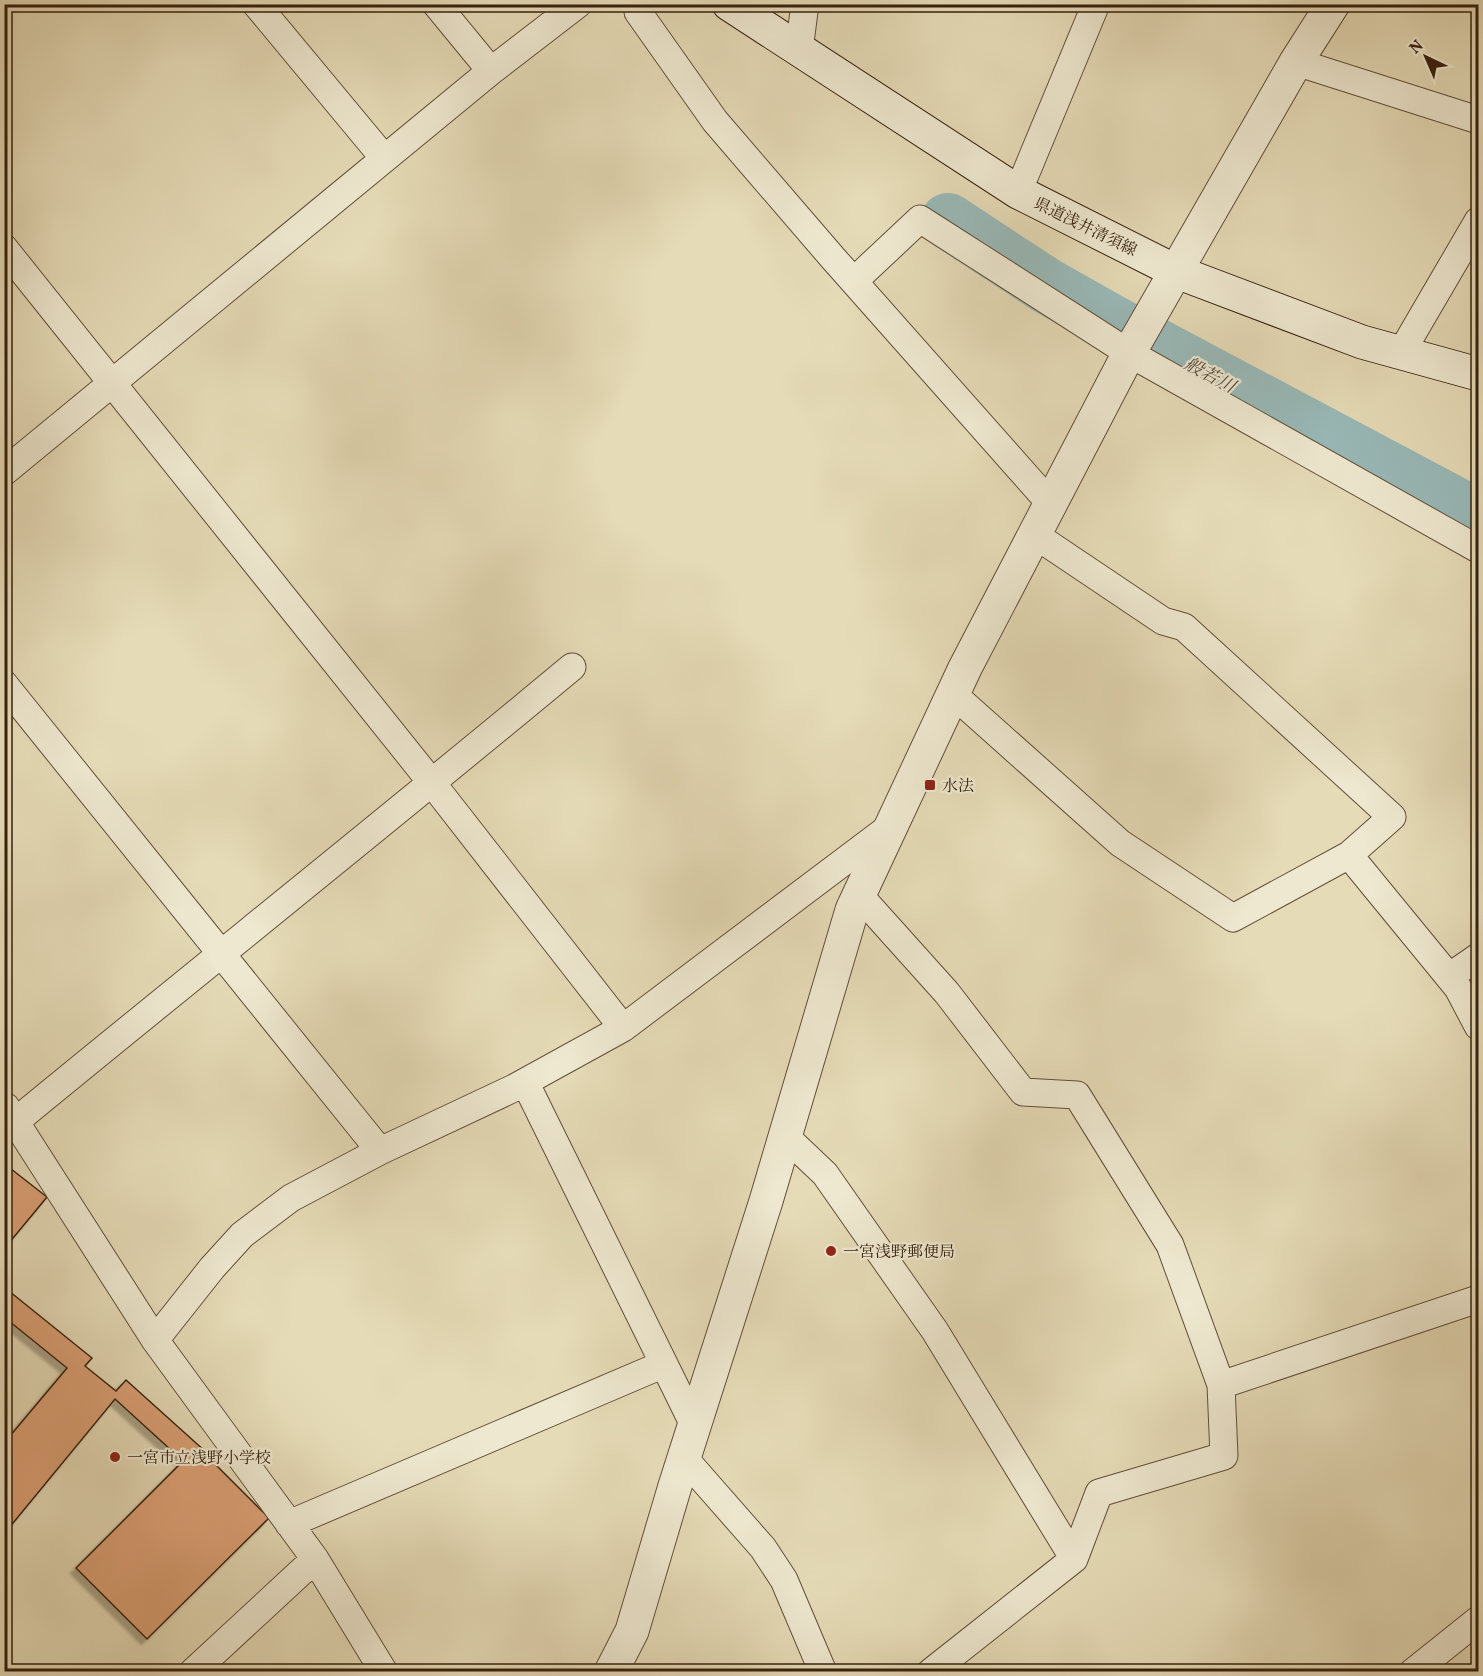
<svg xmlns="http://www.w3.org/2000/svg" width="1483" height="1676" font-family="Vollkorn,'Noto Serif JP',serif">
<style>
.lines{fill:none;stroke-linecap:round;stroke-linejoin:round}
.river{stroke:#99b9b8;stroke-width:56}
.building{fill:#dba074;stroke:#36200f;stroke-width:1.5;filter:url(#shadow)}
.minor-casing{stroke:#624f39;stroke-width:29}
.tertiary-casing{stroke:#624f39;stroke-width:35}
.secondary-casing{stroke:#36200f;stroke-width:35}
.minor{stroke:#eee8d0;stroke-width:27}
.tertiary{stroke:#eee8d0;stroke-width:33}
.secondary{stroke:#eee8d0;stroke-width:33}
.poi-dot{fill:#8f2418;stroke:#eee8d0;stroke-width:2}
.labels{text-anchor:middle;stroke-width:4.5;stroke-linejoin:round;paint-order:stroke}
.street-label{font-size:16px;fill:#36200f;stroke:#eee8d0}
.poi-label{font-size:16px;fill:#36200f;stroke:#eee8d0;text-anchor:start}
.water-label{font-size:18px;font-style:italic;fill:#544e42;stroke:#eee8d0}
</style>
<defs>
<filter id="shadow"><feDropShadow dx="-5.5" dy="5.5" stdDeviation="1.5" flood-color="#0004"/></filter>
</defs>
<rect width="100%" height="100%" fill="#e5dbb7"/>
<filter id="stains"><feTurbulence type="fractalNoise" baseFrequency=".00333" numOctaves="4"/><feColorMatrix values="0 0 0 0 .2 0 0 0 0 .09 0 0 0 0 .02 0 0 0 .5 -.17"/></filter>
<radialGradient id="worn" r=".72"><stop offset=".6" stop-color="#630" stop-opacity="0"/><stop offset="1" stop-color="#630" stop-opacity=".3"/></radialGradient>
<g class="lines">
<path class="river" d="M948,221L1047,286L1109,321L1478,517"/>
</g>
<path class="building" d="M6,1165L47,1197L4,1249V1167Z
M4,1287L92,1358L85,1366L116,1391L126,1380L206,1452L204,1453L269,1518L147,1639L76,1568L183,1461L115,1399L4,1534V1443L67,1368L4,1317Z"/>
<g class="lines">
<g class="minor-casing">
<path id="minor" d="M256,4L384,158
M436,4L491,71
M639,4L638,12L715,121L832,257L1050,503
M799,50L805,4
M1296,62L1478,120
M1018,192L1096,4
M4,248L432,783L623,1028
M854,281L920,219L1129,353L1478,549
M1401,353L1478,221
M4,472L491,71L578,4
M1035,535L1163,621L1184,627L1392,817L1349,855
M4,684L380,1151
M954,695L1120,843L1233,918L1349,855L1458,988L1478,1026
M859,895L947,993L1023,1092L1077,1095L1170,1245L1221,1385L1224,1456L1099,1493L1074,1559L931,1672
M1449,977L1478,957
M525,1082L694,1425
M6,1107L155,1340L315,1559L384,1672
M16,1121C201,969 388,820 572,667
M785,1136L825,1174L935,1331L1074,1559
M155,1340L212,1268L242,1235L291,1198L380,1151L514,1088L623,1028L891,826
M1221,1385L1478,1299
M684,1458L763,1548L784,1580L823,1672
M289,1524L664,1364
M193,1672L315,1559
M1413,1672L1478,1620"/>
</g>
<g class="tertiary-casing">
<path id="tertiary" d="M611,1672L632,1631L675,1486L766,1201L852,910L965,668L1129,353L1296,62L1333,4"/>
</g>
<g class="secondary-casing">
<path id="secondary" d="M729,4L1018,192L1177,272L1362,342L1478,374"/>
</g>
<use href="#minor" class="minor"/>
<use href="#tertiary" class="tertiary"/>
<use href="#secondary" class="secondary"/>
</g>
<g class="poi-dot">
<rect x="924" y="779" width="12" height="12" rx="3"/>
<circle cx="831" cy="1251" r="6"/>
<circle cx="115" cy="1457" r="6"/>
</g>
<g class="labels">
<g class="street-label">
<text transform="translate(1086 226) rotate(26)" y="6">県道浅井清須線</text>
</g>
<g class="poi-label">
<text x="942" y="791">水法</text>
<text x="843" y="1257">一宮浅野郵便局</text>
<text x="127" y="1463">一宮市立浅野小学校</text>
</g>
<g class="water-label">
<text transform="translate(1210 375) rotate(28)" y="6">般若川</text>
</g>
</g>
<rect width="1483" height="1676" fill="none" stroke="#e5dbb7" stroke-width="24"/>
<rect x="6" y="6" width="1471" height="1664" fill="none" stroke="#36200f" stroke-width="3"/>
<rect x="12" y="12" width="1459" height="1652" fill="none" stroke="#36200f" stroke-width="1.5"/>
<g transform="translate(1426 57) rotate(316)" stroke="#eee8d0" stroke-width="4.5" paint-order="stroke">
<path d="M0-4.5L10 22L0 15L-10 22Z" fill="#36200f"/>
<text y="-9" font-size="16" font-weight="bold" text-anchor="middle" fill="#36200f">N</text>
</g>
<rect width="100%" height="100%" filter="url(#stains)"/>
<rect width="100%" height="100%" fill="url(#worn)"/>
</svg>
